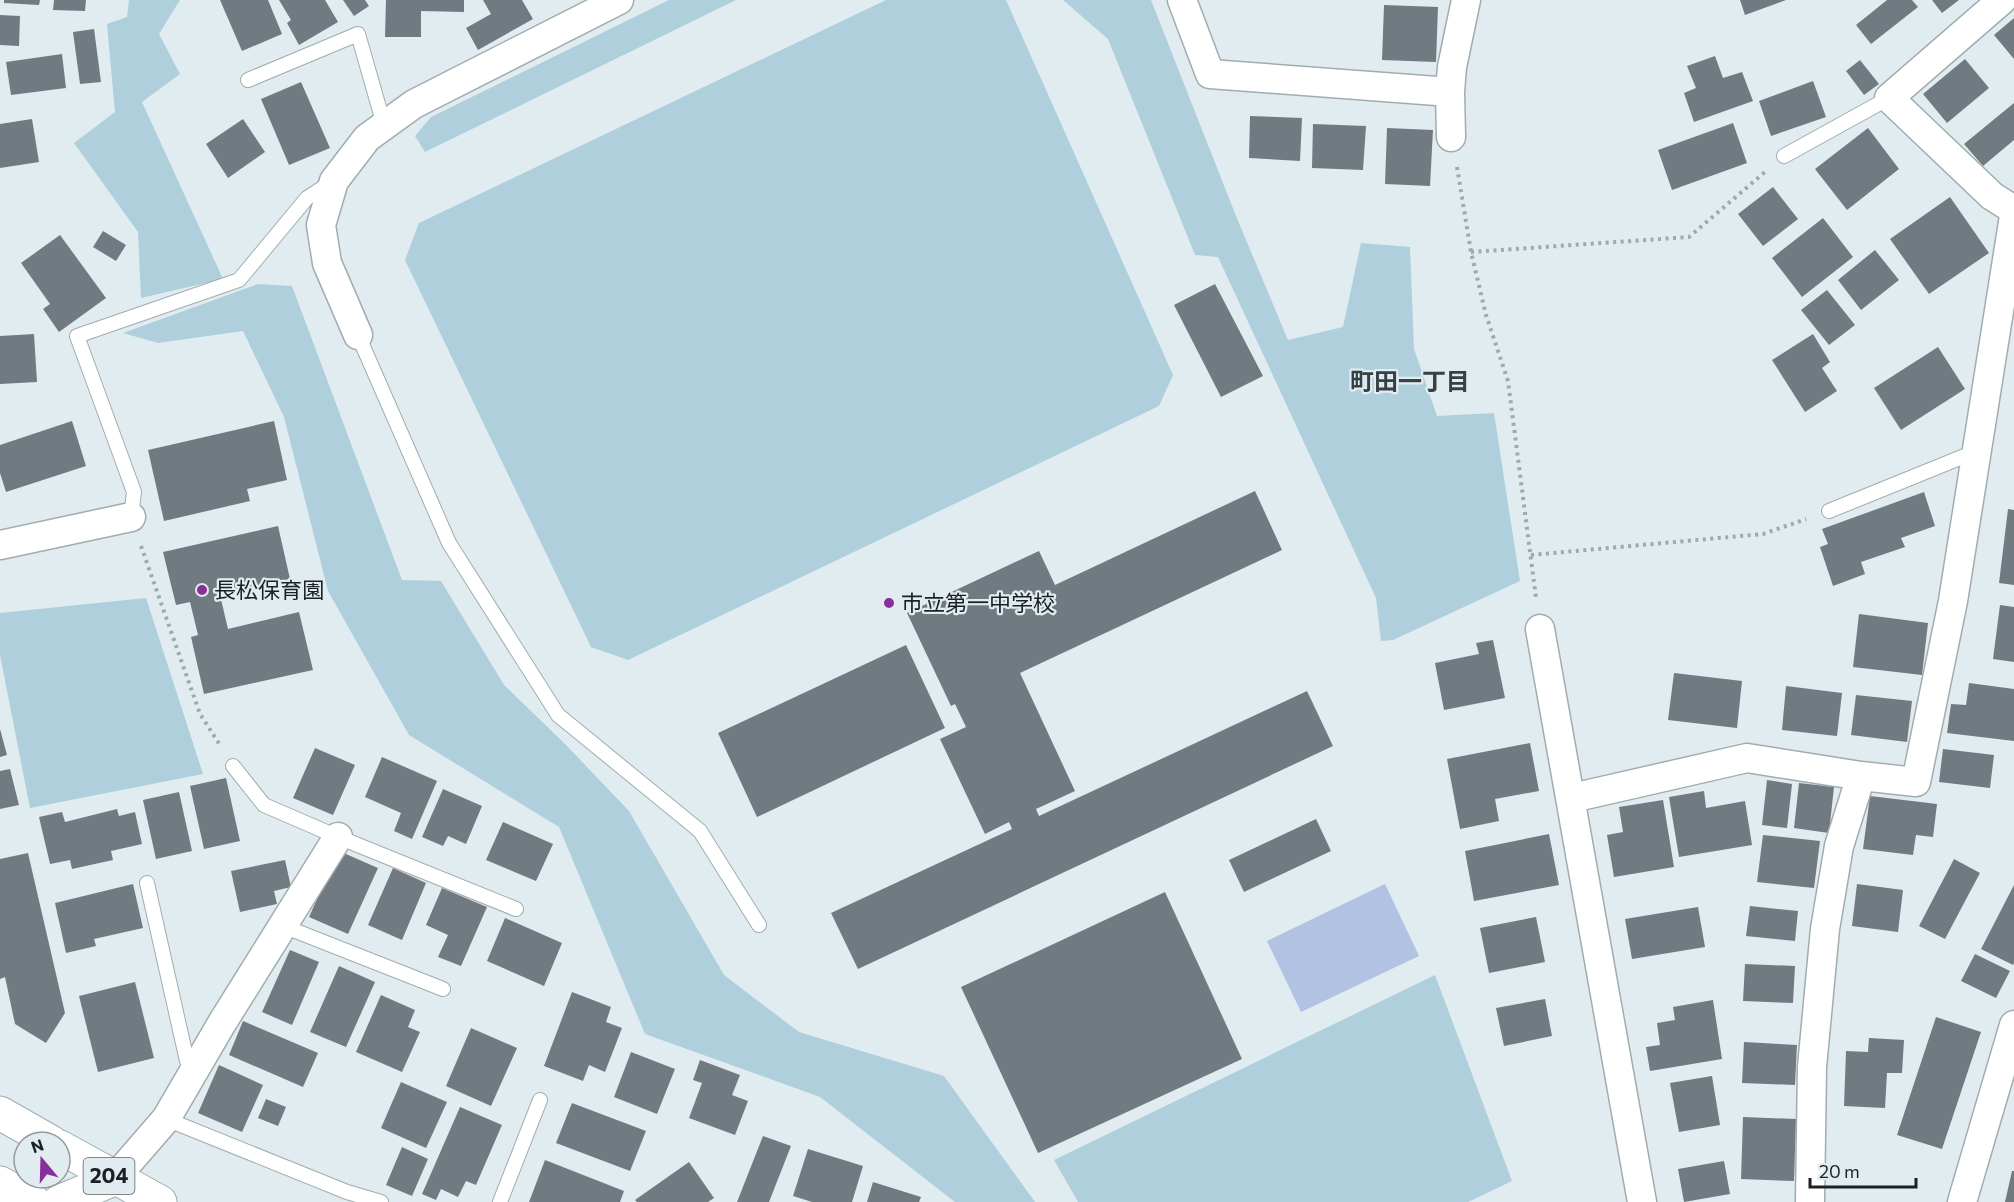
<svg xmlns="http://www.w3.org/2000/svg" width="2014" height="1202" font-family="Commissioner,'Noto Sans JP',sans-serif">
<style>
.green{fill:#afcfdd}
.water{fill:#b1c2e2}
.building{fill:#727a81}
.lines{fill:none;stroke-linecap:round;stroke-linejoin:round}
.service-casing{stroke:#a1acb0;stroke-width:16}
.minor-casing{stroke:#a1acb0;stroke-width:31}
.secondary-casing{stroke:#a1acb0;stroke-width:35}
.trunk-casing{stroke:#a1acb0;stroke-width:35}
.path{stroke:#9fa8ab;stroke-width:4;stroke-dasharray:3 4.5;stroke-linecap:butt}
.service{stroke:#fff;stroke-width:14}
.minor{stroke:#fff;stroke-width:28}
.secondary{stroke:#fff;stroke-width:33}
.trunk{stroke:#fff;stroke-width:33}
.poi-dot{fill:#882f9b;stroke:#e0ecf0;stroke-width:2}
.labels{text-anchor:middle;stroke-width:4.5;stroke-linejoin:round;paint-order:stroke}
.shield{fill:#e0ecf0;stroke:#575d60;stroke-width:1.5}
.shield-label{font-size:21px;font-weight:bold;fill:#1c2022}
.poi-label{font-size:22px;fill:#1c2022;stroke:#e0ecf0;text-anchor:start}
.neighbourhood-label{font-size:24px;font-weight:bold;fill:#374044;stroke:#e0ecf0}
</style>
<rect width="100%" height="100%" fill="#e0ecf0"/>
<path class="green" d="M129,0H180L159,34L180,74L142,102L223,279L141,298L138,232L74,143L115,112L107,24L127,17Z
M669,0H736L425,152L415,136L431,117Z
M886,0H1006L1173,375L1159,406L628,660L591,647L405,260L419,223Z
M1063,0H1151L1236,216L1288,340L1343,327L1361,243L1410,247L1414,349L1437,416L1494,413L1520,581L1393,640L1381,641L1376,598L1218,257L1195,255L1108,39Z
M258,284L292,286L402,580L441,581L504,685L566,745L629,811L724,975L799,1032L944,1076L1035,1202H955L820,1097L645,1034L559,827L409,735L328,591L284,417L243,331L158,343L123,333Z
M146,598L203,774L30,808L0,655V613Z
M1435,975L1512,1181L1468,1202H1078L1054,1160Z"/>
<path class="water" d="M1385,884L1419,956L1301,1012L1267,941Z"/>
<path class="building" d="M4,0H40L39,5L4,3Z
M54,0H86L85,11L53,10Z
M220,0H268L282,34L242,51Z
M279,0H325L338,22L299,45L287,23L291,20Z
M343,0H365L369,6L354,16Z
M386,0H464V12L421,11V37H385Z
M483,0H522L533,19L478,50L466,28L491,14Z
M1740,0H1786L1745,15Z
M1887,0H1912L1918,7L1871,44L1856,25Z
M1932,0H1959L1942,13Z
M1384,5L1438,7L1436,62L1382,60Z
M0,15L20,16L19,46L0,45Z
M2014,18V59L1994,35Z
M94,29L101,82L80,84L73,32Z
M62,54L66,88L11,95L6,62Z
M1715,56L1723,78L1742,72L1753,101L1694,122L1684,93L1696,88L1687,66Z
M1965,59L1989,88L1947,123L1923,94Z
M1860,60L1879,84L1864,95L1846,71Z
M1813,81L1826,117L1771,136L1759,101Z
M301,82L330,148L289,165L261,99Z
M2014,103V140L1983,166L1964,144Z
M1250,116L1302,118L1300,161L1249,158Z
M32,119L39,162L0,168V124Z
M243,119L265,152L228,178L206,144Z
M1733,123L1747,163L1672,190L1658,150Z
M1313,124L1366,126L1363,170L1312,168Z
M1387,128L1433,130L1430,186L1385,184Z
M1868,128L1899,169L1847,210L1815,169Z
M1773,187L1798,219L1763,246L1738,214Z
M1950,197L1989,253L1929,294L1890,239Z
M1823,218L1853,257L1802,297L1772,258Z
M103,231L126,245L116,261L93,247Z
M60,235L106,298L59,332L43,309L50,304L21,263Z
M1875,250L1899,280L1861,310L1838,280Z
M1215,284L1263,376L1221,397L1174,305Z
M1827,290L1855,325L1829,345L1801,310Z
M34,334L37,382L0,384V336Z
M1813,334L1830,362L1822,368L1837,391L1805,412L1772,360Z
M1938,347L1965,389L1901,430L1874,388Z
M72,421L86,466L6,492L0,473V445Z
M274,421L287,480L247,489L250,501L164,521L148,450Z
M1255,491L1282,550L1020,673L1075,791L1036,809L1039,816L1307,691L1333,746L858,969L831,913L1012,829L1009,822L985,834L940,739L966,727L955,704L951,706L907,613L1039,551L1055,585Z
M1924,492L1935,526L1901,538L1905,547L1861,562L1865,574L1833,586L1820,547L1828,544L1822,529Z
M2008,509L2014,510V585L1999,583Z
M278,526L290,579L220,595L228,629L299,612L313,670L204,694L191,637L198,635L190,602L176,605L163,552Z
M2000,605L2014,607V662L1993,659Z
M1859,614L1928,623L1922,675L1853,667Z
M1493,640L1505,698L1444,710L1435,663L1479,654L1476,643Z
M906,645L945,728L757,817L718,733Z
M1674,673L1742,681L1737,728L1668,720Z
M1969,683L2014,689V741L1947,733L1951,704L1966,705Z
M1786,686L1842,693L1837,736L1782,730Z
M1856,695L1912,701L1907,742L1851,735Z
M0,729L7,755L0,757Z
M1530,743L1539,791L1495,799L1499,821L1460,829L1447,759Z
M315,748L355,765L333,815L293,798Z
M1943,749L1994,755L1990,788L1939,782Z
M382,757L437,781L412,839L394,831L401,813L365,797Z
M10,769L19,805L0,809V771Z
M226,778L240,841L204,849L190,786Z
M1767,780L1792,784L1787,828L1762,825Z
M1799,783L1834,787L1829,833L1794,828Z
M443,789L482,806L466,844L448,836L443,846L422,837Z
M1704,791L1706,808L1745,801L1752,845L1679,857L1669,797Z
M179,792L192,851L156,859L143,800Z
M1870,796L1937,804L1933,837L1916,835L1913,855L1863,849Z
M1663,800L1674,867L1614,877L1607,835L1623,832L1619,807Z
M117,809L119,816L135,812L142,844L111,851L113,860L72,869L70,860L50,864L39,817L62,812L65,822Z
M1316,819L1331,851L1244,892L1229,860Z
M503,822L553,844L536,881L486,860Z
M1549,834L1559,885L1474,901L1465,851Z
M1763,835L1820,841L1814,888L1757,882Z
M339,851L378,868L348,934L309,917Z
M28,853L65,1013L46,1043L15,1024L5,977L0,979V859Z
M1954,859L1980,873L1945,939L1919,926Z
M285,860L291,887L274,891L277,904L240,912L231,871Z
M393,868L426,883L402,940L368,925Z
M133,884L143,928L94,939L96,946L66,953L55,903Z
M1857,884L1903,890L1898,932L1852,926Z
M2014,885V963L2013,965L1981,949Z
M442,888L487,907L461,966L438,957L448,935L426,925Z
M1165,892L1242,1059L1038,1153L961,987Z
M1750,906L1798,911L1795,941L1746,936Z
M1698,907L1705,947L1632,959L1625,919Z
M1536,917L1545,962L1489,973L1480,928Z
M505,918L562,943L544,986L487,961Z
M290,950L319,962L292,1025L262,1012Z
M1975,954L2010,971L1996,998L1961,981Z
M1745,964L1795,966L1793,1003L1743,1001Z
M339,966L375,982L346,1047L310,1032Z
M135,982L154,1058L98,1072L79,996Z
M572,992L611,1007L606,1022L622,1028L605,1072L589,1065L583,1081L544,1066Z
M381,995L415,1010L408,1027L420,1032L402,1072L356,1052Z
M1545,999L1552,1036L1504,1046L1496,1008Z
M1713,1000L1722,1059L1650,1071L1646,1047L1660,1045L1657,1023L1675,1020L1673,1007Z
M1936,1017L1981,1032L1942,1149L1897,1135Z
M243,1021L318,1053L303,1087L229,1055Z
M471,1028L517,1048L491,1106L446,1086Z
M1869,1038L1904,1040L1902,1073H1887L1885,1108L1844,1106L1846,1051L1868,1052Z
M1744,1042L1797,1045L1795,1085L1742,1083Z
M631,1052L675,1069L657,1114L614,1097Z
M700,1060L740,1075L732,1095L748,1101L735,1135L689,1118L702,1083L693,1080Z
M219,1065L263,1085L242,1132L198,1113Z
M1712,1076L1720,1125L1679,1132L1670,1083Z
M401,1082L447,1102L426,1148L381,1128Z
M266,1099L286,1107L278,1126L258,1118Z
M572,1103L646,1131L630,1171L556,1143Z
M460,1107L502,1125L476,1185L466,1181L458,1197L441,1189L436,1200L422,1194Z
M1743,1117L1796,1119L1794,1181L1741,1179Z
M763,1136L791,1146L769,1202H737Z
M402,1147L428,1159L412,1196L386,1185Z
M808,1149L863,1166L852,1202H812L793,1196Z
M545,1160L624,1191L620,1202H529Z
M1724,1161L1730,1194L1684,1202L1678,1169Z
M689,1162L714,1198L708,1202H637L635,1200Z
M2012,1171H2014V1202H2005Z
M873,1182L921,1197L919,1202H867Z"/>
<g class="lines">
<g class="service-casing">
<path id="service" d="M248,80L358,34L384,125
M1784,156L1889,98
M358,335L449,543L558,715L700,831L759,925
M1829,511L1977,451
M131,517L134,492L77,336L239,280L307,198L330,183
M233,766L264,805L338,837L516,909
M147,883L187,1061L195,1069
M283,926L443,989
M166,1119L347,1192L381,1202
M500,1202L540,1100"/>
</g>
<g class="minor-casing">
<path id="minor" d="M1182,0L1210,74L1450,92
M2002,0L1889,98L1992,196L2014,210
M1451,137L1450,92L1452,67L1466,0
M358,335L327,263L321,225L334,181L367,138L414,104L619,0
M0,545L131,517
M1540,629L1642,1202
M1572,798L1747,758L1861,776L1916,782L1953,601L2014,216
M114,1179L166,1119L222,1023L338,837
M1810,1202L1812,1067L1825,929L1839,846L1861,776
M1962,1202L2014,1025"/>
</g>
<g class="secondary-casing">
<path id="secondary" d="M59,1202L114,1179"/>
</g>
<g class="trunk-casing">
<path id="trunk" d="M0,1113L51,1142
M60,1147L160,1202
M0,1183L34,1202"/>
</g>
<path class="path" d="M1457,167L1471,252L1486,315L1508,381L1536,598
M1471,252L1689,237L1765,172
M141,546L200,714L220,745
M1531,555L1763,534L1806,519"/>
<use href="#service" class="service"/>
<use href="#minor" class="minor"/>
<use href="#secondary" class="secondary"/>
<use href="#trunk" class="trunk"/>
</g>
<g class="poi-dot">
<circle cx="202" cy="590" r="6"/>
<circle cx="889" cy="603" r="6"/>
</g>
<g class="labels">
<rect class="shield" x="83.5" y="1158" width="51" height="36" rx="4.5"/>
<g class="shield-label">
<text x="109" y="1183">204</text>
</g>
<g class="poi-label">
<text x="214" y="598">長松保育園</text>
<text x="901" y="611">市立第一中学校</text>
</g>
<g class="neighbourhood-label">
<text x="1410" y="390">町田一丁目</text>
</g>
</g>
<g transform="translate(42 1160) rotate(341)"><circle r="28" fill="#e0ecf0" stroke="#929a9e" stroke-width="1.5"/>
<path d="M0-4.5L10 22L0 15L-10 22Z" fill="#882f9b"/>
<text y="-9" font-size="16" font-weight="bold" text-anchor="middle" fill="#1c2022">N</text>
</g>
<path d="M1810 1178v9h106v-9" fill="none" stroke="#1c2022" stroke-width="3"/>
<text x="1819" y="1178" font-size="18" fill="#1c2022" stroke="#e0ecf0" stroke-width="4.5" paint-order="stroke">20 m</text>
</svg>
